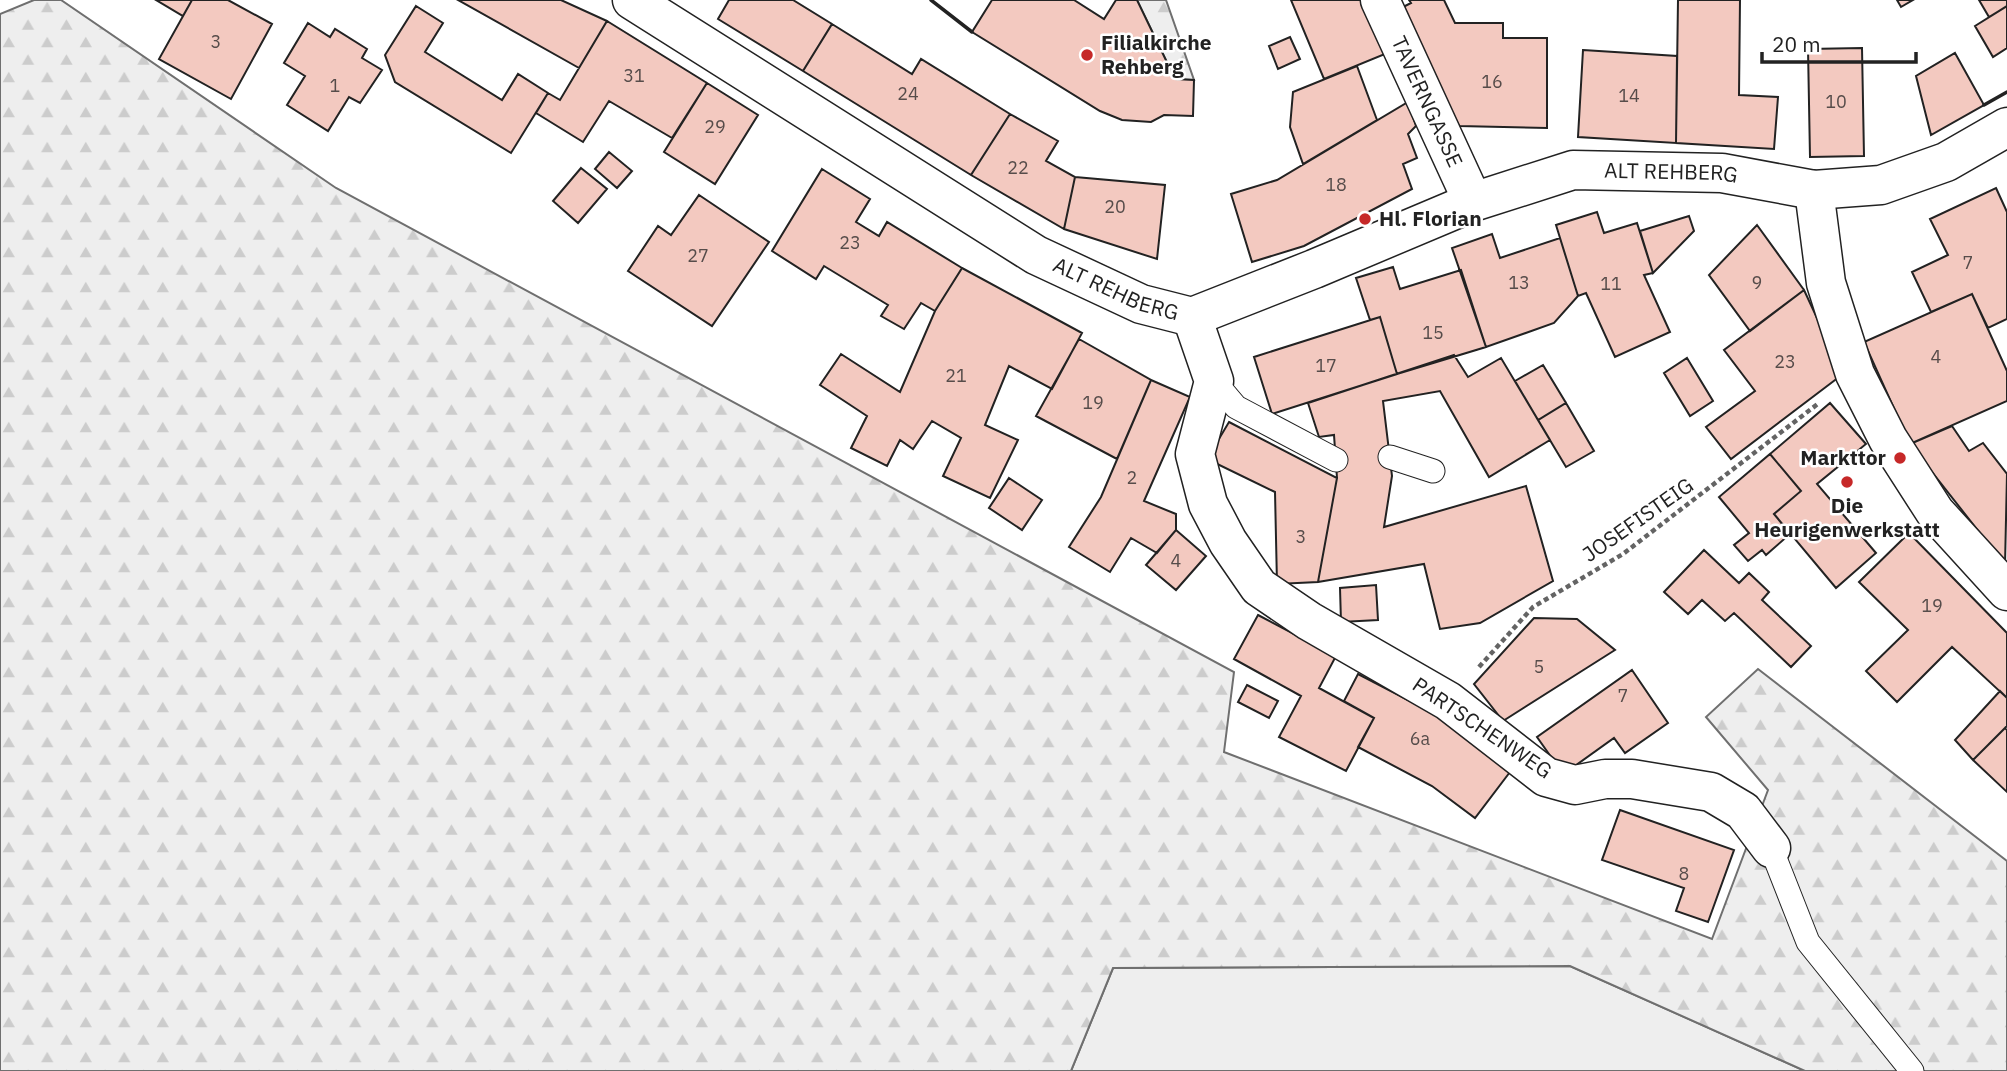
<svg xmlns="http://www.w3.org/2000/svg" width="2007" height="1071" font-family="'IBM Plex Sans',sans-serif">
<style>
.grass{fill:#eee;stroke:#6f6f6f;stroke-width:2}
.forest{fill:url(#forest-firs);stroke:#6f6f6f;stroke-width:2}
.building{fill:#f3c9c0;stroke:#222;stroke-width:2}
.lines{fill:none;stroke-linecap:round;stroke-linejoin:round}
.service-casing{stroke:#222;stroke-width:25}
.minor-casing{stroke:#222;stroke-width:41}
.path{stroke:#646464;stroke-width:4.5;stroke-dasharray:5 3.5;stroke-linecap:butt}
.service{stroke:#fff;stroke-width:23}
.minor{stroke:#fff;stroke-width:38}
.wall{stroke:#222;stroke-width:3.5}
.poi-dot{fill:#c62828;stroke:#fff;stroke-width:2.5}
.labels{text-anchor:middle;stroke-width:5;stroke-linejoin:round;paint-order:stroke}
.number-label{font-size:18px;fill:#564c4a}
.poi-label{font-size:21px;font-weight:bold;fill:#222;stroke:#fff;text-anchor:start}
.street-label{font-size:21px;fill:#222;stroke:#fff}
</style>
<defs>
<pattern id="forest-firs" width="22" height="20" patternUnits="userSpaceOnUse" patternTransform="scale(1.75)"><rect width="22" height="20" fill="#eee"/><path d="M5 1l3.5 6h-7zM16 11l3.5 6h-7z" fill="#ccc"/></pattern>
</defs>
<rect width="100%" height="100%" fill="#fff"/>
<path class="grass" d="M1570,966L1805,1071H1071L1113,968Z"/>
<path class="forest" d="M34,0H61L336,188L1234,672L1224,752L1712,939L1768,790L1706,717L1758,669L2007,861V1071H1805L1570,966L1113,968L1071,1071H0V14Z
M1137,0H1166L1194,80L1175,79Z"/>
<path class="building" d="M156,0H192L183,16Z
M192,0H228L272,24L231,99L159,59Z
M458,0H561L607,21L579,68Z
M729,0H793L832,24L803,71L718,19Z
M992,0H1074L1104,19L1116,0H1137L1175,79L1194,80L1193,116L1164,115L1151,122L1122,120L1100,111L972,32Z
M1291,0H1363L1385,54L1324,79Z
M1409,0H1444L1455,23H1503V38H1547V128L1459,126L1401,8L1411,3Z
M1678,0H1740L1739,95L1778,97L1774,149L1676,143Z
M1897,0H1913L1901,7Z
M1979,0H2007V6L1989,17Z
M416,6L443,23L425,52L502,100L518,74L548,93L511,153L395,82L385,55Z
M2007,6V48L1993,57L1975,26Z
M607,21L707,83L672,138L609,101L583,142L536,113L548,93L560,100Z
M308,23L330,37L335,29L367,49L362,58L382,70L360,103L349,97L328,131L287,105L305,76L284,63Z
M832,24L912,74L921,59L1010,114L971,175L803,71Z
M1290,37L1300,59L1278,69L1269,46Z
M1862,48L1864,156L1810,157L1808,49Z
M1583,50L1677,56L1676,143L1578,137Z
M1955,53L1984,105L1931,135L1916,76Z
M1357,66L1377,120L1303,164L1290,127L1293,92Z
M707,83L758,115L715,184L664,152Z
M1408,102L1416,126L1408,134L1417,158L1403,164L1412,189L1304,246L1252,262L1231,194L1277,180Z
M1010,114L1058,141L1046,161L1075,177L1064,229L971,175Z
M609,152L632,171L617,188L595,169Z
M581,168L607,189L578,223L553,201Z
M822,169L870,199L856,222L879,236L887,222L962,268L935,311L921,303L904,329L881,316L888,305L824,266L816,279L772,251Z
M1075,177L1165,185L1157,259L1064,229Z
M1996,188L2007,212V319L1988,328L1972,294L1931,312L1912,272L1948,255L1930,219Z
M699,195L769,242L712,326L628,271L658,226L671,235Z
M1597,212L1604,233L1637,223L1653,273L1644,275L1670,332L1615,357L1586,293L1578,296L1556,225Z
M1689,216L1694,231L1653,273L1640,231Z
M1757,225L1804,290L1750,331L1709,275Z
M1492,234L1500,258L1560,238L1578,296L1554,323L1486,347L1452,248Z
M1393,267L1400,289L1461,270L1486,347L1397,374L1380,317L1370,320L1356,278Z
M962,268L1082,333L1052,389L1009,366L985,425L1018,440L990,498L943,476L961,438L932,421L913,449L900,440L887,466L851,448L867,416L820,385L841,354L900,392L935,311Z
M1804,290L1843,374L1731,459L1706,427L1755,391L1724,350Z
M1972,294L2007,371V401L1910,444L1864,342Z
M1380,317L1397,374L1272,414L1254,357Z
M1079,339L1151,380L1117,459L1036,416Z
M1454,355L1468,377L1501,358L1550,440L1489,477L1440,391L1383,401L1392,476L1384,527L1526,486L1553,581L1480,623L1440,629L1424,564L1318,582L1337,478L1334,435L1319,437L1308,403Z
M1687,358L1713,401L1690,416L1664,373Z
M1543,365L1566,403L1538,420L1515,381Z
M1151,380L1190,397L1144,501L1176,514V530L1157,553L1131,538L1110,572L1069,547L1101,497Z
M1566,403L1594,451L1566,467L1538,420Z
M1830,403L1866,444L1817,484L1876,553L1836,588L1774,514L1801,491L1770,454Z
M1229,422L1337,478L1318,582L1277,584L1275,492L1207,459Z
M1952,426L1969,451L1983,443L2007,474L2005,565L1910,444Z
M1770,454L1801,491L1774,514L1790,534L1766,555L1762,550L1748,561L1734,545L1749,533L1719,497Z
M1009,478L1042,500L1022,530L989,508Z
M1176,530L1206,556L1176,590L1146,565Z
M1909,533L2007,633V698L1952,647L1897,702L1866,671L1908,630L1859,582Z
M1704,550L1739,583L1749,573L1769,592L1762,600L1811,646L1791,667L1734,613L1725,621L1702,600L1688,614L1664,592Z
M1376,585L1378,620L1341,622L1340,588Z
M1258,615L1336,656L1319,688L1374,718L1346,771L1279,737L1301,696L1234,659Z
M1534,618L1577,619L1615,650L1503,721L1474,684Z
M1632,670L1668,723L1625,753L1614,738L1572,768L1556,764L1537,737Z
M1358,674L1466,730L1513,768L1475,818L1432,786L1358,747L1374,718L1344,701Z
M1247,685L1278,701L1269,718L1238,702Z
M2000,691L2007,698V726L1973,760L1955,740Z
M2005,728L2007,730V792L1973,760Z
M1620,810L1734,850L1708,922L1676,911L1684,888L1602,860Z"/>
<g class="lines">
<g class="service-casing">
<path id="service" d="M1214,381L1236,407L1336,460
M1390,457L1433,471
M1771,848L1808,942L1912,1071"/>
</g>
<g class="minor-casing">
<g id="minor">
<path id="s1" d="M632,0L1036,255L1141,304L1192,317L1314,269L1473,202L1573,170L1722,173L1814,190L1881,185L1946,162L2007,127"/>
<path id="s2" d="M1380,0L1473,202"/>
<path d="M1814,190L1826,283L1855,374L1888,439L1935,512L2007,591"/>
<path d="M1192,317L1214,381L1195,454L1208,504L1228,542L1259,587L1309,621L1448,701L1546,777L1575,785L1605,779H1632L1711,792L1743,811L1771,848"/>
</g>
</g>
<path class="path" d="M1479,667L1533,607L1623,554L1819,403"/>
<use href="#service" class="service"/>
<use href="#minor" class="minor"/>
<path class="wall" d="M931,0L972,32
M1984,105L2007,92"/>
</g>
<g class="poi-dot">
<circle cx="1087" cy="55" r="7"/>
<circle cx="1365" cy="219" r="7"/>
<circle cx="1900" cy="458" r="7"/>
<circle cx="1847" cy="482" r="7"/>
</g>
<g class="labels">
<g class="number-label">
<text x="216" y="48">3</text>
<text x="634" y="82">31</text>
<text x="1492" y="88">16</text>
<text x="335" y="92">1</text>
<text x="908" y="100">24</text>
<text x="1629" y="102">14</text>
<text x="1836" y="108">10</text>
<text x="715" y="133">29</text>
<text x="1018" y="174">22</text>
<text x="1336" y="191">18</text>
<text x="1115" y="213">20</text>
<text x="850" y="249">23</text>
<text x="698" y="262">27</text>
<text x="1968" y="269">7</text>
<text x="1519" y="289">13</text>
<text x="1757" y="289">9</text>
<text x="1611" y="290">11</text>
<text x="1433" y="339">15</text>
<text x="1936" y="363">4</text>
<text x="1785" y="368">23</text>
<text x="1326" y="372">17</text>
<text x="956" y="382">21</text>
<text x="1093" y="409">19</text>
<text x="1132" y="484">2</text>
<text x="1301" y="543">3</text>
<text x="1176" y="567">4</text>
<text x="1932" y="612">19</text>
<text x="1539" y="673">5</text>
<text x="1623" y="702">7</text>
<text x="1420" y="745">6a</text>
<text x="1684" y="880">8</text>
</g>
<g class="poi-label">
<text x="1101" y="50">Filialkirche<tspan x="1101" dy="24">Rehberg</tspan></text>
<text x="1379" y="226">Hl. Florian</text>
<text x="1886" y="465" text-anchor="end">Markttor</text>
<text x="1847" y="513" text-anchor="middle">Die<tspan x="1847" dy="24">Heurigenwerkstatt</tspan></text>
</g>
<g class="street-label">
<text dy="7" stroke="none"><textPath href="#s2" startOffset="112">TAVERNGASSE</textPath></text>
<text dy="7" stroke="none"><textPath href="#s1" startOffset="1153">ALT REHBERG</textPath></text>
<text dy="7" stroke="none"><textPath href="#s1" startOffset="565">ALT REHBERG</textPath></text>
<text transform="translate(1638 520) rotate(-35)" y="7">JOSEFISTEIG</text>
<text transform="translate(1482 728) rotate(34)" y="7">PARTSCHENWEG</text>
</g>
</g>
<path d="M1762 52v10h154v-10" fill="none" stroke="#222222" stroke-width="3.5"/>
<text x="1772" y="52" font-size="21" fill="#222222" stroke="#ffffff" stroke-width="5" paint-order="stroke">20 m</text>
</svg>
